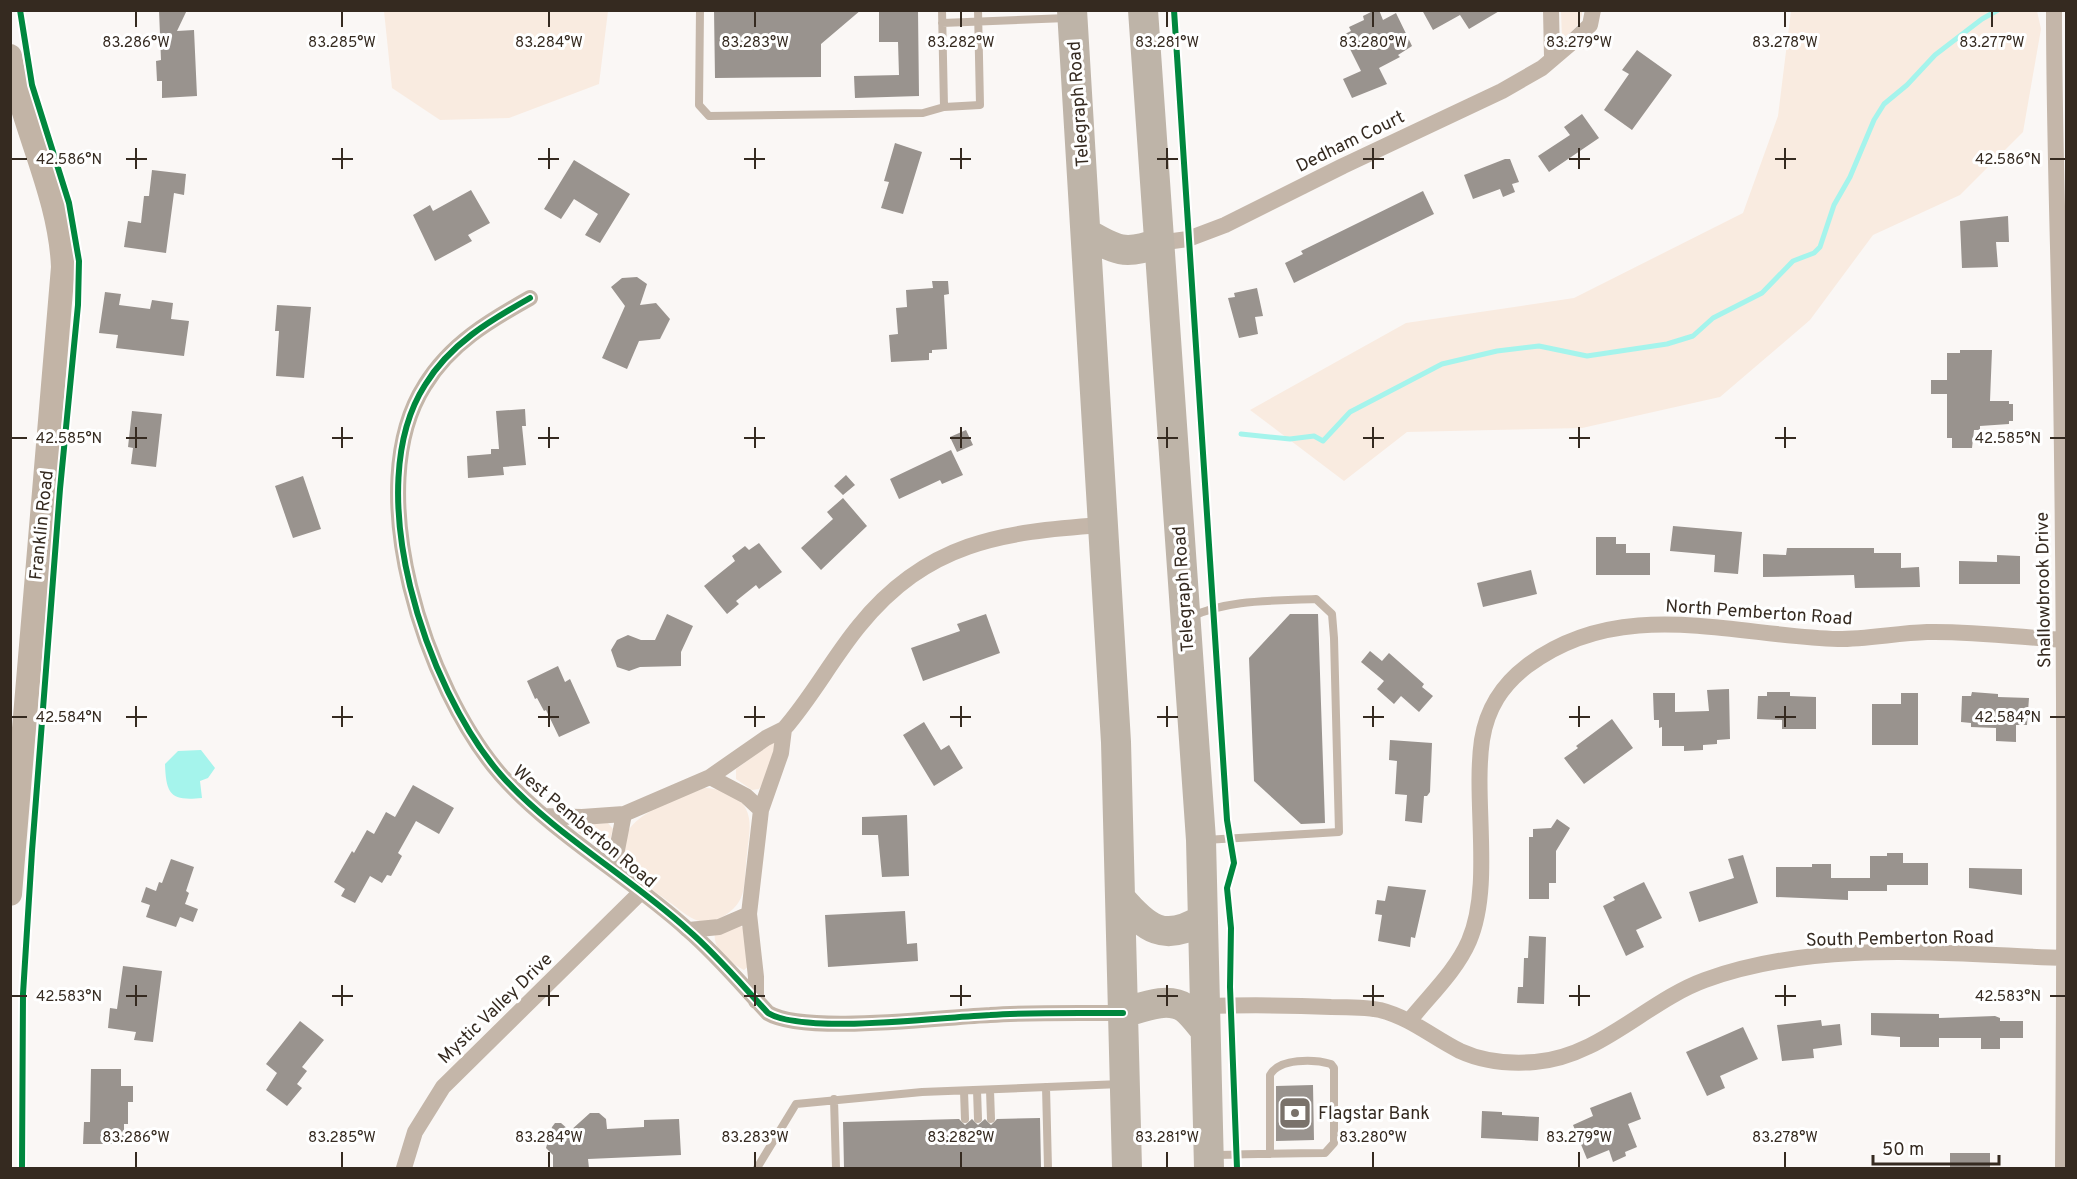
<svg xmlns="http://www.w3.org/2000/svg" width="2077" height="1179" font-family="Overpass,sans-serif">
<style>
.green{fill:#f9ebe0}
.water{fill:#a5f4ec}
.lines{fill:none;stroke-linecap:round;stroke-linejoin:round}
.stream{stroke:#a5f4ec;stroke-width:5}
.building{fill:#99938e}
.lane{stroke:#c4b6a9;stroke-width:8}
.street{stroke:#c4b6a9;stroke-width:16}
.secondary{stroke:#c2b4a6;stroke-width:24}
.highway{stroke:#beb4a8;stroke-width:30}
.cycleway-casing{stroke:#fff;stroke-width:10}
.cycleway{stroke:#00873e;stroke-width:6}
.ticks{fill:none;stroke:#352a20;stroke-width:2}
.labels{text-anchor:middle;stroke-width:6;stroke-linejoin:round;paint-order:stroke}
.street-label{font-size:18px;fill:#352a20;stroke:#fff}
.poi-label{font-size:18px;fill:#352a20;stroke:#fff;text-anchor:start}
.ticks-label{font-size:15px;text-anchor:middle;fill:#352a20;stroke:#fff;stroke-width:6;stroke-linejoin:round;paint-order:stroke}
</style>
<rect width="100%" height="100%" fill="#faf7f5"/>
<path class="green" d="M384,11H608L599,84L509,118L440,120L392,88Z
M1561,11H1582C1583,22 1571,33 1562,39Z
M1791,11H2037L2041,29L2023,132L1960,195L1873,235L1810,320L1720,397L1582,428L1407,432L1344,481L1250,410L1406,323L1574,298L1743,213L1778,116Z
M774,741L778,743L762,784L759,789L752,790L736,779V769Z
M704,788C718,788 740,795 746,809C753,823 748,840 747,854C745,867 746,883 742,895C737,911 715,925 699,921C689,918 680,910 672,904C659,894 639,883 630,869C601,820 673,801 704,788Z
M608,823L613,829L609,843L602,848L578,832L577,825Z
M740,925L744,929L749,966L744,970C732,964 712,949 715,934Z"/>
<path class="water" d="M201,750L215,768L208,778L200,781L202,798C171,801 166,795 165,764L178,751Z"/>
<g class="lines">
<path class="stream" d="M1241,434L1290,439L1314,436L1323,441L1350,412L1442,364L1497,351L1539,346L1587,356L1667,344L1693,336L1713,318L1762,293L1793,261L1814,253L1820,247L1834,205L1850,177L1874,120L1884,104L1907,85L1935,55L1982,19L1998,10"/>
</g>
<path class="building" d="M159,10H187L177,31L194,30L197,96L162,98V81H157L156,61L161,60Z
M714,10H861L821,44V77L715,78Z
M879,10H918L919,96L855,98L854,76L899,75L898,42H879Z
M1375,10H1379L1383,20L1396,13L1412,46L1398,55L1400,57L1379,68L1387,84L1352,98L1343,79L1361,71L1343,35L1351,31L1349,27L1364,20L1363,16Z
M1422,10H1501L1469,29L1460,15L1433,30Z
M1637,50L1672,75L1632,130L1604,110L1629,74L1622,70Z
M1582,114L1599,138L1549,172L1538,156L1570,135L1564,127Z
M895,143L922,152L903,214L881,208L889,182L884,181Z
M1505,159H1510L1519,182L1512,184L1515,192L1503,197L1500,189L1473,199L1464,175Z
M574,160L630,194L600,243L585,235L598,214L574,199L561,219L544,209Z
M152,170L186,174L184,195L174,193L166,253L124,247L128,221L141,223L144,196H149Z
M471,190L490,223L468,235L472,241L435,261L413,215L430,205L433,211Z
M1423,191L1434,214L1294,283L1285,263L1303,254L1301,251Z
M2008,216L2009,242H1996L1998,267L1962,268L1960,221Z
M637,277L647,284L640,305L656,303L670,319L660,339L639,341L627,369L602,358L625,306L611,287L622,278Z
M932,281H948L949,294L944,295L947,349L932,350V353H929V360L891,362L889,335L898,334L896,308L907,307L906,290L933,288Z
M1257,288L1263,316L1255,317L1258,334L1239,338L1228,298L1235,297L1234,293Z
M105,292L121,294L119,305L150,309L152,300L173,303L171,319L189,321L184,356L116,348L118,335L99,333Z
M277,305L311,307L304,378L276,376L279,331H275Z
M1960,350H1992L1990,401H2009V404H2013V421H2009V424L1980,426V430H1974L1972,448H1952V438H1947V394H1931V380H1947V353H1960Z
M525,409L526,426H522L526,465L503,467L504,475L468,478L467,456L491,454V449H499L496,411Z
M132,411L162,414L156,467L131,464L133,448L128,447Z
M966,430L973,445L957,452L950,437Z
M951,450L963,475L942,484L940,480L899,499L890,479Z
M846,475L855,485L843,495L834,486Z
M303,476L321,529L293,538L275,486Z
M843,498L867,526L821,570L801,548L833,519L827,512Z
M1673,526L1742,532L1738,574L1714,572L1715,555L1670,551Z
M1596,537H1616V544H1626V553H1650V575H1596Z
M759,543L782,572L759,589L756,585L736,601L739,604L727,614L704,586L735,561L732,556L745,546L749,550Z
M1787,548H1874V553H1901V568L1919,567L1920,587L1855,588L1854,575L1763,577V554L1786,555Z
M1997,555L2020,556V584H1959V561L1997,562Z
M1531,570L1537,594L1483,607L1477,583Z
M667,614L693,626L681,652V666L640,667L629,671L617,667L611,650L617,640L628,635L641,640H655Z
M986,614L1000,653L923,681L911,648L960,631L957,624Z
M1290,614H1318L1325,823L1301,824L1254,781L1249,658Z
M1370,651L1382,661L1389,653L1424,684L1422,687L1433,696L1419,712L1401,696L1394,704L1377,689L1384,681L1361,662Z
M558,666L565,682L570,679L590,723L559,737L546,710L544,711L537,698L535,699L527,681Z
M1729,689L1730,739L1717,740V744L1703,745V750L1684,751V746H1662V727L1659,728V720H1654L1653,693H1675V712L1709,711L1707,690Z
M1767,692H1790V696L1816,697V729H1782V720L1757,719L1758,696H1767Z
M1972,692L1998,694V697L2029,698L2027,725H2016V742L1996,741V728L1971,727V723L1961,722L1962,696H1971Z
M1901,693H1918V745H1872V704H1901Z
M1612,719L1633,748L1584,784L1564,758L1578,748L1576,746Z
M924,722L941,750L949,745L963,768L934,786L903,735Z
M1390,740L1432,743L1430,792L1427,796H1424L1422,823L1405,821L1407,795L1395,794L1397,761L1389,760Z
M413,785L454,808L439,834L416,821L398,853L402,856L391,876L387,875L382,883L370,876L355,903L341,896L345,889L334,882L352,851L354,853L367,830L374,834L386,812L395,817Z
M907,815L909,876L882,877L878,835H862V817Z
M1557,819L1570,828L1556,851V883H1549V899H1529V837H1533V829L1551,828Z
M1887,853H1903V863H1928V885H1887V891H1848V900L1776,897V867H1812V864H1831V878H1870V856H1887Z
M1743,855L1758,903L1699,922L1689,892L1734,878L1728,859Z
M171,859L194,867L186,891L189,893L185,904L198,909L193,922L180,917L176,927L146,917L150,905L141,902L146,887L156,891L159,882L162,883Z
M1969,868L2022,869V895L1969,888Z
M1644,882L1662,918L1636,930L1644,947L1626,956L1603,906L1615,900L1613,897Z
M1388,886L1426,890L1415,938L1411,937L1410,947L1378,941L1382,915L1375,914L1377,900L1385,901Z
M905,911L907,944L917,943L918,961L828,967L825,915Z
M1529,936L1546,937L1544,1004L1517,1003L1518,987H1523L1524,958H1528Z
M123,966L162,971L153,1042L134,1040L136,1032L108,1028L110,1008L117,1009Z
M1871,1013L1939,1014V1018L1995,1016L2000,1018V1021H2023V1038H2000V1049H1981V1038H1939V1047H1900V1037L1871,1035Z
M1821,1020L1822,1026L1840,1024L1842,1045L1813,1049L1814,1058L1782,1061L1777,1025Z
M300,1021L324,1040L302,1067L307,1071L297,1084L302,1088L287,1106L266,1090L277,1073L266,1064Z
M1743,1027L1758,1059L1720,1076L1725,1088L1707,1096L1686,1052Z
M91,1069H121V1086H133V1102H128V1124H124V1144H83L84,1122H90Z
M1313,1085L1314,1140L1276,1141V1086Z
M1631,1092L1641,1119L1628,1124L1637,1147L1625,1152L1626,1156L1613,1162L1609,1150L1587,1159L1573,1125L1593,1116L1590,1108Z
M1482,1111L1502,1112V1115L1539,1117L1538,1141L1481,1138Z
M590,1113H599L606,1119L607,1129L644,1127V1120L679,1119L681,1155L588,1159L589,1168H553V1155L546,1148L552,1127L555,1123H561L570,1131Z
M1040,1118L1041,1168H844L843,1122L959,1119L965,1125L972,1119L978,1125L985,1119L991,1125L997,1119Z
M1950,1153H1990V1168H1950Z"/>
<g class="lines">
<path class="lane" d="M700,10L699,105L709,116L923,113L944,107L980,105L978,10
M942,10L944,107
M942,23L1067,18
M1190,617C1229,599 1272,601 1316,599L1332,614L1334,638L1339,832L1205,840
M1046,1087L1048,1168
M977,1090L978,1119
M990,1090L991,1119
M964,1091L965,1119
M834,1099L836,1168
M1214,1155C1251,1154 1288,1153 1325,1153L1334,1143V1068L1331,1064C1314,1059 1279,1058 1270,1075V1154
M757,1168L796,1104L922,1092L1121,1084"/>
<path class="street" d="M1551,10L1552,57
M2054,10C2054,135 2059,259 2061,383C2065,645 2065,907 2063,1168
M1158,243L1188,239L1225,225L1343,166L1502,91L1542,68L1569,45L1590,25L1593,10
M530,298C489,321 450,344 425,385C359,488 426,689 501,775C551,832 631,878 688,930C717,955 742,985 768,1013C805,1035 941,1017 990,1015C1034,1012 1078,1013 1123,1013
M710,777L746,796L761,810
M545,816L582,817L624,814L710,777L766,738L784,729C812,697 832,659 859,626C927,542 1001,532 1103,525
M619,874L616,855L624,814
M749,914L756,977V1001
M689,930L719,927L749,914L761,810L781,753L784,729
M1204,1006C1246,1005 1288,1005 1331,1007C1347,1007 1364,1007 1380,1010C1411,1018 1432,1037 1460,1051C1484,1062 1510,1064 1535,1062C1600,1057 1647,1001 1705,980C1818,939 1947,954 2065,958
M1410,1020C1430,995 1456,971 1469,941C1493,885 1473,801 1482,740C1487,708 1502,685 1527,666C1621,595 1733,636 1838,639C1868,639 1897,633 1927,632C1972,631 2018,637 2063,640
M404,1168L415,1132L443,1087L640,893"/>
<path class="secondary" d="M10,56C22,127 60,194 63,267L10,894"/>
<path class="highway" d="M1072,10L1116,742L1127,1168
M1143,10L1201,840L1209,1168
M1086,233C1115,250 1125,256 1158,243
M1121,899C1146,928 1164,943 1201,920
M1123,1013C1141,1008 1167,996 1185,1008C1192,1013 1199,1023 1205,1030"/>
<g class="cycleway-casing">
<path id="cycleway" d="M20,10L32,85L69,203L79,261L78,305L60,489L32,851L23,994L22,1168
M1174,10L1227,820L1234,863L1227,888L1231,928L1230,987L1237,1168
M530,298C489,321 450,344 425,385C359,488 426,689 501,775C551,832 631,878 688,930C717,955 742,985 768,1013C805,1035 941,1017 990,1015C1034,1012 1078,1013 1123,1013"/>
</g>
<use href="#cycleway" class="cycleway"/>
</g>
<path class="ticks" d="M136,12V27M342,12V27M549,12V27M755,12V27M961,12V27M1167,12V27M1373,12V27M1579,12V27M1785,12V27M1992,12V27M136,148V169M342,148V169M549,148V169M755,148V169M961,148V169M1167,148V169M1373,148V169M1579,148V169M1785,148V169M12,159H27M126,159H147M332,159H353M538,159H559M744,159H765M950,159H971M1157,159H1178M1363,159H1384M1569,159H1590M1775,159H1796M2050,159H2065M136,427V448M342,427V448M549,427V448M755,427V448M961,427V448M1167,427V448M1373,427V448M1579,427V448M1785,427V448M12,438H27M126,438H147M332,438H353M538,438H559M744,438H765M950,438H971M1157,438H1178M1363,438H1384M1569,438H1590M1775,438H1796M2050,438H2065M136,706V727M342,706V727M549,706V727M755,706V727M961,706V727M1167,706V727M1373,706V727M1579,706V727M1785,706V727M12,717H27M126,717H147M332,717H353M538,717H559M744,717H765M950,717H971M1157,717H1178M1363,717H1384M1569,717H1590M1775,717H1796M2050,717H2065M136,985V1006M342,985V1006M549,985V1006M755,985V1006M961,985V1006M1167,985V1006M1373,985V1006M1579,985V1006M1785,985V1006M12,996H27M126,996H147M332,996H353M538,996H559M744,996H765M950,996H971M1157,996H1178M1363,996H1384M1569,996H1590M1775,996H1796M2050,996H2065M136,1152V1167M342,1152V1167M549,1152V1167M755,1152V1167M961,1152V1167M1167,1152V1167M1373,1152V1167M1579,1152V1167M1785,1152V1167"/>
<defs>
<g id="bank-square" transform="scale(1.725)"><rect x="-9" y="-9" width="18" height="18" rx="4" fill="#7a726b" stroke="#fff"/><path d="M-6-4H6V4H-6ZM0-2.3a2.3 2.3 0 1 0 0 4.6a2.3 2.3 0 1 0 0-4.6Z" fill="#fff"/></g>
</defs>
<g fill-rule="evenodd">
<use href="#bank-square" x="1295" y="1113"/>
</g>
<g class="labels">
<g class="street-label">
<text transform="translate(1078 104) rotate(-94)" y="6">Telegraph Road</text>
<text transform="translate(1350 141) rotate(-26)" y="6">Dedham Court</text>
<text transform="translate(41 525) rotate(-84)" y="6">Franklin Road</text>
<text transform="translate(1183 589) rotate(-94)" y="6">Telegraph Road</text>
<text transform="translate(2043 590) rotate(-91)" y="6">Shallowbrook Drive</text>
<text transform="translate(1759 612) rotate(4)" y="6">North Pemberton Road</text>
<text transform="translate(585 826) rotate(40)" y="6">West Pemberton Road</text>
<text transform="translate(1900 938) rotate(-1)" y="6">South Pemberton Road</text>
<text transform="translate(495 1008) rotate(-44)" y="6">Mystic Valley Drive</text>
</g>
<g class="poi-label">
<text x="1318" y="1119">Flagstar Bank</text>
</g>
</g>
<g class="ticks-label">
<text x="136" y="47">83.286°W</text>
<text x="342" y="47">83.285°W</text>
<text x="549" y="47">83.284°W</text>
<text x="755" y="47">83.283°W</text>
<text x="961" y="47">83.282°W</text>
<text x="1167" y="47">83.281°W</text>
<text x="1373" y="47">83.280°W</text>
<text x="1579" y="47">83.279°W</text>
<text x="1785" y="47">83.278°W</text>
<text x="1992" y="47">83.277°W</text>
<text x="69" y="164">42.586°N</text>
<text x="2008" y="164">42.586°N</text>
<text x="69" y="443">42.585°N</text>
<text x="2008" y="443">42.585°N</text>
<text x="69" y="722">42.584°N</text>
<text x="2008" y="722">42.584°N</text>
<text x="69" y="1001">42.583°N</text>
<text x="2008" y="1001">42.583°N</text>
<text x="136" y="1142">83.286°W</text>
<text x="342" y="1142">83.285°W</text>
<text x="549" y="1142">83.284°W</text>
<text x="755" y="1142">83.283°W</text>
<text x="961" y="1142">83.282°W</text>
<text x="1167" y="1142">83.281°W</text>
<text x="1373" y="1142">83.280°W</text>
<text x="1579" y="1142">83.279°W</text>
<text x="1785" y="1142">83.278°W</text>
</g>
<rect width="2077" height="1179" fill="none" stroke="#352a20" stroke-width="24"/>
<path d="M1873 1155v9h126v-9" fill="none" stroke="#352a20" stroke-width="3"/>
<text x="1882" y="1155" font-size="18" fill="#352a20" stroke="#ffffff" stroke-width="4.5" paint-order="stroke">50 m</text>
</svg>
